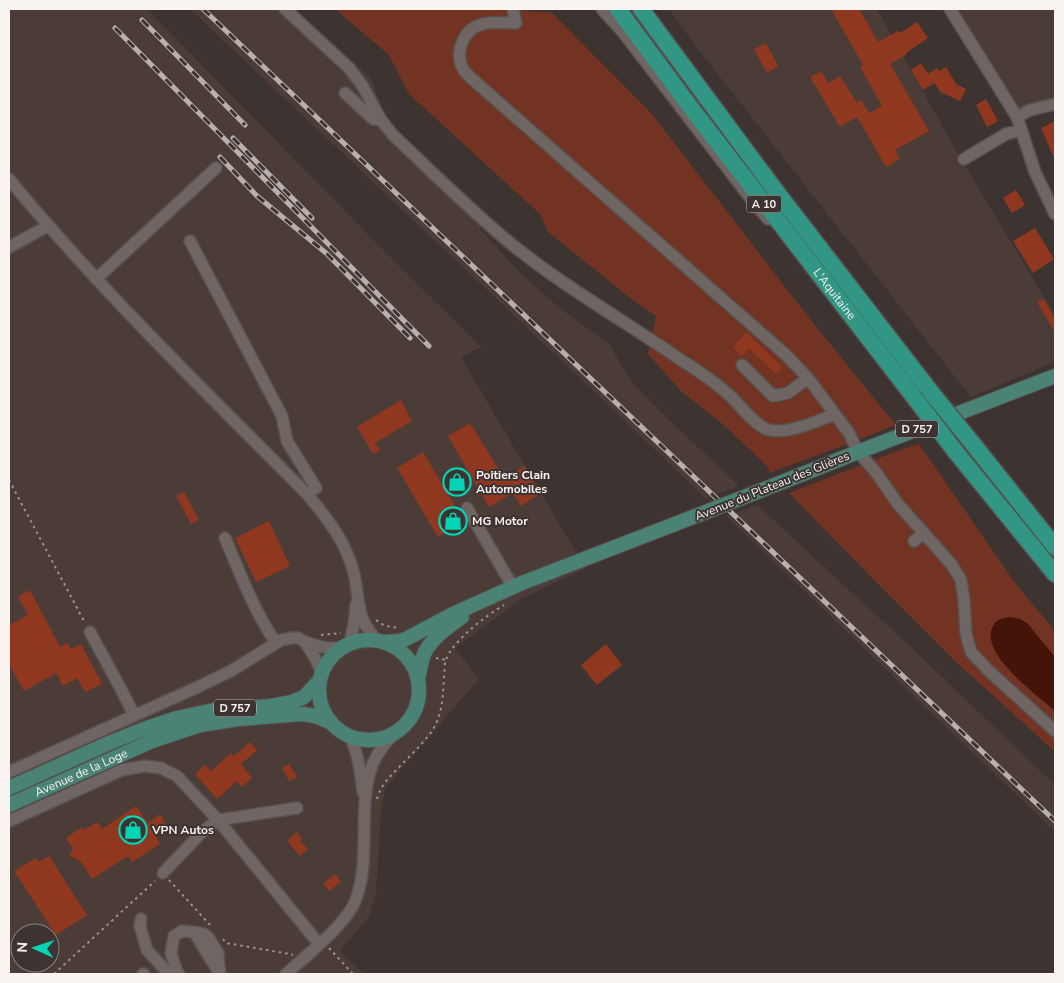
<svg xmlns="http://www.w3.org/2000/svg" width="1064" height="983" font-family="'Nunito Sans',sans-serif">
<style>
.built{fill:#4b3c38;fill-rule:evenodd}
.green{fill:#733322}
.water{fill:#431407}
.building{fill:#90381f}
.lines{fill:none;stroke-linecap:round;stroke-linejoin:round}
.minor-casing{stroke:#56504e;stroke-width:14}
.major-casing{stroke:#56504e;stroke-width:16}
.highway-casing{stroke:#56504e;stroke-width:19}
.path{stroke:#9c9493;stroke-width:2;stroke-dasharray:2.5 4;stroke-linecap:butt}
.minor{stroke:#6f6663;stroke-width:11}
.major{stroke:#4a8376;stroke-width:14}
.highway{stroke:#319683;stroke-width:16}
.rail-casing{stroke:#b7b0af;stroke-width:5}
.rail{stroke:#3d3432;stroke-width:3;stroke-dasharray:9;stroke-linecap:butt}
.major-bridge-casing{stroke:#56504e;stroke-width:16;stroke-linecap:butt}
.highway-bridge-casing{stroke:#56504e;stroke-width:19;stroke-linecap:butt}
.major-bridge{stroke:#4a8376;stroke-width:14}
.highway-bridge{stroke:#319683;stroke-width:16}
.labels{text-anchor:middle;stroke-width:4;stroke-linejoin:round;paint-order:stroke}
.shield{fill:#3d3432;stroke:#c1bab8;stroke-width:1}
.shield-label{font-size:11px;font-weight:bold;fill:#f9f3f2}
.street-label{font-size:12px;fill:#f9f3f2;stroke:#3d3432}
.poi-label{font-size:12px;font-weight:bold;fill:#f9f3f2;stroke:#3d3432;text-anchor:start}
</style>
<rect width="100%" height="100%" fill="#3d3432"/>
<path class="built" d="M9,9H147L386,253L481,347L461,358L586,569L564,578L521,599L455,648L479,679L386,787L381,811L376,892L369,917L340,951L364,974H9ZM20,933H50V963H20Z
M190,9H295L371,78L387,121L484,214L481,230L519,272L562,310L608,343L632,382L661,412L739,486L706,499L579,377Z
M669,9H877L959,156L1055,315V362L971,397L695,45Z
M957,9H1055V98L1017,108Z
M757,505L916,652L1055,785V832L726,516Z"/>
<path class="green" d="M335,9H506L552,13L651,113L813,323L896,425L834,449L769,473L768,467L725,426L681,391L648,354L656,316L634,301L548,232L540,214L409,94L389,55Z
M919,444L1015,583L1055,631V752L956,662L876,582L789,493L897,451Z"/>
<path class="water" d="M1010,617L1020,619L1028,624L1055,657V711C1038,696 981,655 992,628C995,620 1001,618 1010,617Z"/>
<path class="building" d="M831,9H859L878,42L898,31L900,33L917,22L928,38L906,53L907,54L890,64L929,131L895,150L900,159L886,167L857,117L840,127L810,77L821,71L828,83L840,76L857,103L861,100L869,113L882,106L860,67L863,65Z
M766,43L778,66L767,73L754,49Z
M921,63L928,74L937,68L939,71L946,67L956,84L966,89L960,101L943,93L942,94L934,83L923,90L911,70Z
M986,99L998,121L987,127L976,105Z
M1055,121V160L1041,128Z
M1016,190L1025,205L1012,213L1003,198Z
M1035,228L1054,259L1033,273L1013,241Z
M1044,299L1055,319V333L1037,302Z
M746,332L783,368L776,374L749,348L742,356L733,347Z
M401,400L412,421L375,443L380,450L373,454L357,427Z
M470,423L504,478L525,466L541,493L521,506L513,493L489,507L448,436Z
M423,452L464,521L438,537L397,468Z
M184,492L199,520L191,524L176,496Z
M269,521L290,566L256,582L235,538Z
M30,590L60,647L68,643L71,649L81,644L102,684L85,692L77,678L63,686L56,673L24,691L9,664V625L28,615L18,597Z
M606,644L622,665L597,685L581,665Z
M250,742L257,750L241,764L252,778L242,787L237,781L217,799L195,774L205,765L211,771L231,753L234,756Z
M289,764L297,777L289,781L282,768Z
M136,806L148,823L160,814L165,822L153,831L160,844L132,862L128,856L92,879L81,862L69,855L73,849L66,838L82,827L84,830L97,822L102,829Z
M297,832L302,838L300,841L308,849L300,856L287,841Z
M49,856L87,915L56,935L14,871L36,858L39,862Z
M335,874L341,882L329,891L323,884Z"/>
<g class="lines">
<g class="minor-casing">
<path id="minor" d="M285,9L349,68L362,85L381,120L393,135C433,173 472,212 515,247C569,290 628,323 684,362C699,371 714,382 727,393C739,403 751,422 766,429C783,436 819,421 834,414
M513,9L516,23C505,23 493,21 483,24C464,28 454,52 463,69C465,72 468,75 471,78L786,355L808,378L849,433L858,452L875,471L898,504L952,565L961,580L964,600L966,634L971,652L989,671L1055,731
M602,9L622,31L755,204L768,219
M950,9L1017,117L1035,172L1055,214
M345,93L373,119L381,120
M1017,117L1030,110L1055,104
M964,159L1006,134L1021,130
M9,179C101,291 205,391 307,494C327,518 347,543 354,574C358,590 357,609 365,624C368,629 372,635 376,640
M190,241L282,416L287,441L316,488L307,494
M9,247L48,226
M96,279L216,168
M742,365L773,396L788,393L808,378
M467,508L513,587
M225,538C240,573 254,611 276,643
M914,541L924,533
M90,632L122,691L134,715
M305,642C312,652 318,662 322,674
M350,643L354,624L356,604
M349,736C359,753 360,773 363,792
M9,772L200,686L231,671L281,640L292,638H298L305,642L318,646L328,648H341
M9,821L122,770L144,766L161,768L177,776L218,820L319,944
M163,873L202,832L218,820L297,808
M141,919L140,926L147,950L169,974
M194,932L218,971
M143,974H144
M179,974L177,972L171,953L174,936L182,931L194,932L204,934L208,937L218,953L219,966L220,974
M286,974C307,955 347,924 356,899C372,856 356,806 373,763C378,752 385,743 393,735"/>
</g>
<g class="major-casing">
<g id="major">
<path d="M780,483L858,452L1055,376"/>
<circle cx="369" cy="690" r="50"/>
<path d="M386,642L399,641L406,639L453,614L522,583L675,524"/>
<path d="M418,679C420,671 421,660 425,652C433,637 448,627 462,617"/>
<path d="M9,788L109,743L144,729L177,718L214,710L271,706L292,702L304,697L320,680"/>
<path id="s1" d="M9,805L152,741L200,725L238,719L303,714L315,716L330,722"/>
</g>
</g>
<g class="highway-casing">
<g id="highway">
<path id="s2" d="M618,9L691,108L914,397"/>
<path d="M641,9L775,190L930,391"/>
<path d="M973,444L1055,547"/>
<path d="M955,451L1055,574"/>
</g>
</g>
<path class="path" d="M9,480L85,623
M376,620L385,626L400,628
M321,635L341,633
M436,658L446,660
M377,799C381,783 393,774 404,762C414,752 424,742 432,731C443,714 443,694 444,675C445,670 444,664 446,660C452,641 487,615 504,605
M169,880L210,925
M223,939L226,943L290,954L293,955
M329,948L353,974
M54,974L155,881"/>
<use href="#minor" class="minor"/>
<use href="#major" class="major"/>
<use href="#highway" class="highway"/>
<g class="rail-casing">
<path id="rail" d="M203,9L1055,821
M142,20L245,125
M115,28L429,346
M233,138L312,218
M220,157L257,196L326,253L410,338"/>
</g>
<use href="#rail" class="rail"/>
<g class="major-bridge-casing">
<path id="major-bridge" d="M675,524L780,483"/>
</g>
<g class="highway-bridge-casing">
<path id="highway-bridge" d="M930,391L973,444
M914,397L955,451"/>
</g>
<use href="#major-bridge" class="major-bridge"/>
<use href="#highway-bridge" class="highway-bridge"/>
</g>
<defs>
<g id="shop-ring" transform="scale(1.4375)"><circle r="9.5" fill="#3d3432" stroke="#02d5b6" stroke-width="1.5"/><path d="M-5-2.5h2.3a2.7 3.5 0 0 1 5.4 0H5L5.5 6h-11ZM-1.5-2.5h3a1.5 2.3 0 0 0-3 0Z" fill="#02d5b6"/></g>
</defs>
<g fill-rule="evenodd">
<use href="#shop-ring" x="457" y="482"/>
<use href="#shop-ring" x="453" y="521"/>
<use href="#shop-ring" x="133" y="830"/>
</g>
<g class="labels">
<g class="shield">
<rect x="746.5" y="195.5" width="35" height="17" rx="4"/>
<rect x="896" y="420.5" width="42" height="17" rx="4"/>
<rect x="214" y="699.5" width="42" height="17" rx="4"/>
</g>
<g class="shield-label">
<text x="764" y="208">A 10</text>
<text x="917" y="433">D 757</text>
<text x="235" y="712">D 757</text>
</g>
<g class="street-label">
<text dy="4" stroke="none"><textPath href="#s2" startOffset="358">L'Aquitaine</textPath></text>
<text transform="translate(772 486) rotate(-22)" y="4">Avenue du Plateau des Glières</text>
<text dy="4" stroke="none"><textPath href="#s1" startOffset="79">Avenue de la Loge</textPath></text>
</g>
<g class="poi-label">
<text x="476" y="479">Poitiers Clain<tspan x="476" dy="14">Automobiles</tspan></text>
<text x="472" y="525">MG Motor</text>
<text x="152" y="834">VPN Autos</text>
</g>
</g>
<rect width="1064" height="983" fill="none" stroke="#f9f3f2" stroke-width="20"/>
<g transform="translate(35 948) rotate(273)"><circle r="24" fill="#3d3432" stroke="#88807f"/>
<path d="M0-4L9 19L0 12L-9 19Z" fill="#02d5b6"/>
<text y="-8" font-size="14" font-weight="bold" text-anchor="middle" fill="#f9f3f2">N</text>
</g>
</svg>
